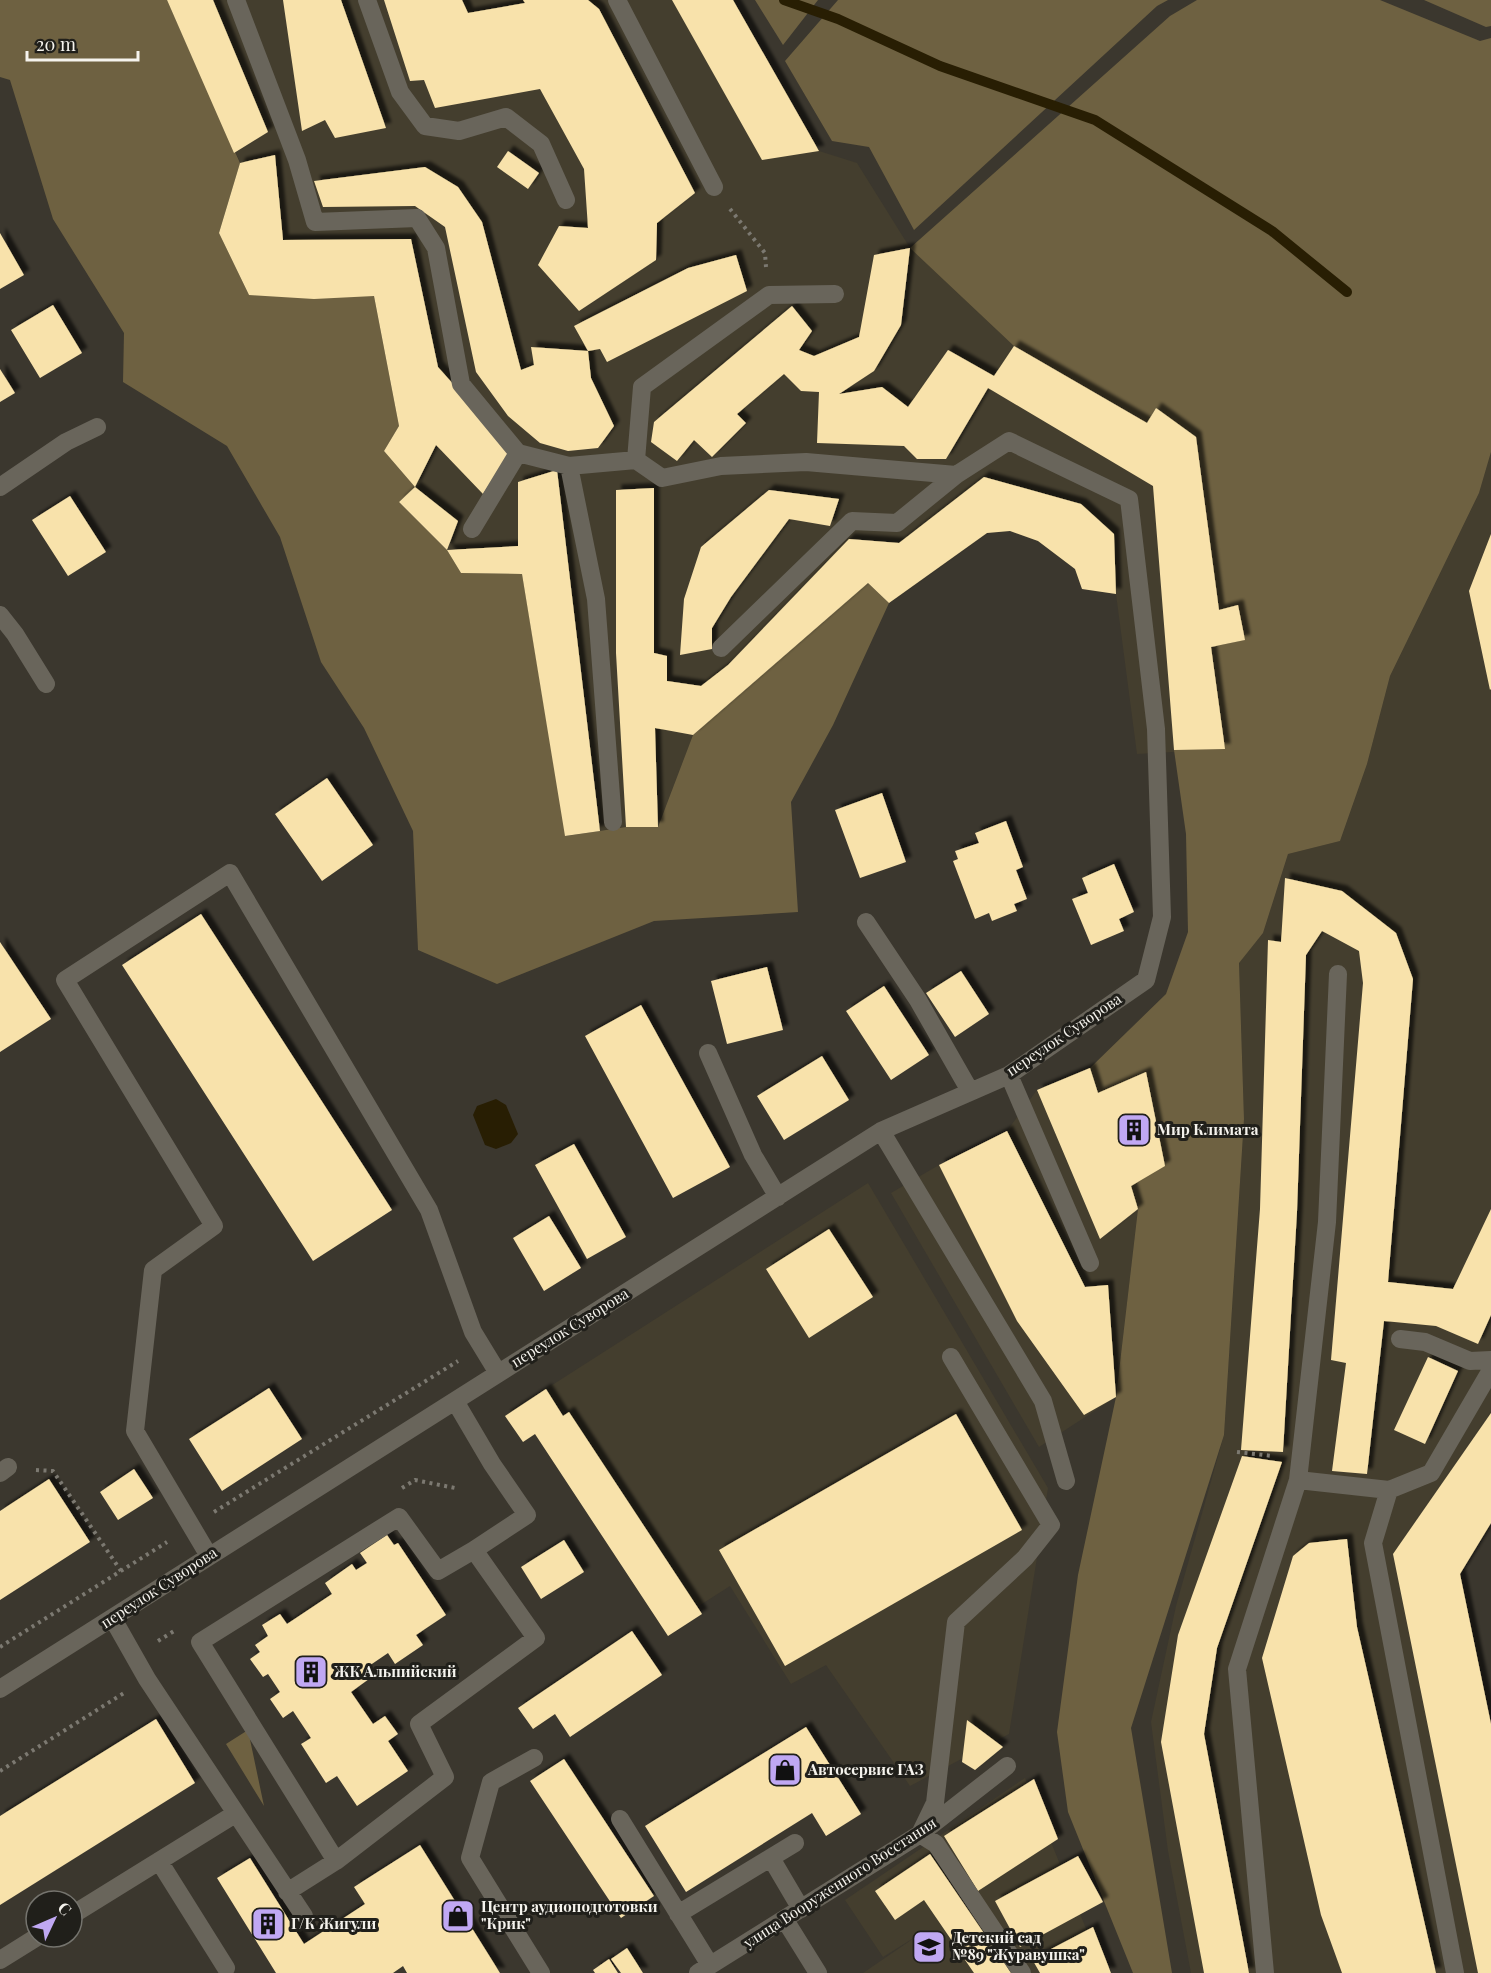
<svg xmlns="http://www.w3.org/2000/svg" width="1491" height="1973" font-family="'Playfair Display',serif">
<style>
.built{fill:#443e2e}
.green{fill:#6e6141}
.water{fill:#281e03}
.lines{fill:none;stroke-linecap:round;stroke-linejoin:round}
.stream{stroke:#281e03;stroke-width:10}
.building{fill:#f8e2ab;filter:url(#shadow)}
.path{stroke:#7c7971;stroke-width:4;stroke-dasharray:3 4.5;stroke-linecap:butt}
.minor{stroke:#69655b;stroke-width:18}
.labels{text-anchor:middle;stroke-width:6;stroke-linejoin:round;paint-order:stroke}
.street-label{font-size:15px;fill:#f5f3ed;stroke:#201f1a}
.poi-label{font-size:15px;font-weight:bold;fill:#f5f3ed;stroke:#201f1a;text-anchor:start}
</style>
<defs>
<filter id="shadow"><feDropShadow dx="5.5" dy="-5.5" stdDeviation="1.5" flood-color="#0009"/></filter>
</defs>
<rect width="100%" height="100%" fill="#3b372e"/>
<path class="built" d="M167,0H733L819,151L857,163L910,248L1196,437L1219,609L1238,605L1245,640L1225,749L1137,754L1116,594L1082,589L1075,569L1038,541L1010,531L987,533L889,603L868,583L693,735L658,827H626L565,836L461,573L399,502L249,295L219,233L240,162Z
M1491,452V1523L1460,1574L1491,1724V1973H1191L1168,1851L1151,1722L1176,1606L1224,1435L1244,1119L1239,962L1263,933L1288,854L1340,841L1367,764L1390,676L1479,493Z
M1090,1068L1138,1209L1116,1397L1039,1447L891,1193L939,1165L1007,1131L1037,1090Z
M868,1183L1048,1488L1009,1734L910,1786L826,1665L791,1684L730,1586L697,1607L569,1412L563,1416L546,1389Z
M1025,1778L1104,1973H863L920,1934L883,1957L845,1900Z"/>
<path class="green" d="M0,0H167L240,163L219,233L249,295L374,296L399,426L384,451L415,487L399,502L447,550L461,573L522,574L566,836L626,827H658L693,735L868,583L889,603L833,725L791,802L798,912L654,921L497,984L418,950L413,831L364,728L321,662L280,537L227,446L123,382L124,333L53,219L10,80L0,77Z
M755,0H818L783,45Z
M838,0H1168L1157,6L914,230L869,147L832,141L785,61Z
M1197,0H1380L1480,41L1491,38V452L1479,493L1390,676L1367,764L1340,841L1288,854L1263,933L1239,963L1244,1119L1224,1435L1131,1728L1172,1973H1133L1068,1812L1057,1732L1078,1575L1116,1397L1138,1209L1090,1068L1166,994L1188,932L1186,834L1174,750L1211,647L1244,640L1238,605L1219,610L1196,437L1156,408L1147,423L1014,346L910,248L1170,16Z
M1424,0H1491V26L1486,27Z
M248,1730L264,1806L226,1744Z"/>
<path class="water" d="M496,1099L506,1105L518,1134L511,1143L496,1149L485,1145L473,1115L477,1106Z"/>
<g class="lines">
<path class="stream" d="M784,0L838,19L940,66L1095,120L1272,231L1347,292"/>
</g>
<path class="building" d="M167,0H213L268,132L234,153Z
M283,0H341L386,128L335,138L325,120L302,131Z
M384,0H462L468,13L525,3L523,0H588L599,9L695,193L657,223L656,260L579,311L538,265L559,226L588,228L584,169L540,89L435,108L424,80L410,81Z
M672,0H733L819,151L762,160Z
M508,151L539,173L528,189L497,167Z
M275,155L283,240L411,239L438,367L512,450L483,494L436,445L415,487L384,451L399,426L374,296L314,299L249,295L219,233L240,163Z
M425,167L458,187L482,222L521,370L534,365L531,347L588,351L574,326L688,268L736,255L747,291L607,362L600,349L588,351L591,378L614,426L598,448L568,451L540,443L508,416L476,372L445,227L415,206L323,207L314,181Z
M0,233L24,275L0,289Z
M910,248L901,325L874,371L839,394L882,387L908,407L948,350L994,376L1014,346L1147,423L1156,408L1196,437L1219,610L1238,605L1245,640L1211,647L1225,749L1174,750L1153,486L988,388L946,459H917L904,446L817,443L819,392L801,391L784,374L737,414L746,423L712,457L694,440L677,461L651,442L654,422L792,306L812,331L799,350L814,356L859,337L874,255Z
M53,305L82,353L40,378L11,330Z
M0,369L15,393L0,402Z
M557,470L600,831L565,836L522,574L461,573L447,550L518,546V482Z
M984,477L1081,504L1114,534L1116,594L1082,589L1075,569L1038,541L1010,531L987,533L889,603L868,583L693,735L655,728L658,827H626L616,653V490L654,488V653L667,656V681L701,686L728,665L849,539L899,543Z
M415,487L458,521L447,550L399,502Z
M769,490L839,499L830,526L789,519L731,597L712,628V649L680,655L684,599L701,547Z
M70,496L106,552L68,576L32,520Z
M1491,534V689L1490,690L1469,591Z
M327,778L373,845L322,881L275,814Z
M882,793L906,862L860,878L835,810Z
M1006,821L1023,867L1016,870L1027,899L1014,904L1017,911L992,921L989,913L975,919L953,861L958,859L955,851L979,843L975,833Z
M1114,864L1134,912L1119,919L1124,931L1091,945L1072,899L1088,893L1082,878Z
M1285,878L1342,891L1396,933L1413,979L1388,1282L1453,1289L1491,1209V1315L1478,1344L1436,1326L1384,1321L1367,1474L1332,1471L1346,1363L1331,1360L1363,983L1359,951L1322,931L1306,955L1297,1212L1283,1452L1241,1450L1260,1209L1268,940L1281,942Z
M201,914L392,1210L313,1261L122,965Z
M0,942L51,1019L0,1052Z
M767,967L783,1030L727,1044L711,981Z
M961,971L989,1014L955,1037L926,993Z
M884,986L929,1055L891,1080L846,1011Z
M641,1005L730,1167L673,1198L585,1036Z
M822,1056L849,1100L784,1140L757,1096Z
M1090,1068L1098,1093L1146,1072L1165,1166L1131,1186L1138,1209L1100,1239L1037,1090Z
M1007,1131L1085,1287L1108,1285L1116,1397L1084,1415L1017,1321L939,1165Z
M574,1144L626,1237L587,1259L535,1165Z
M549,1216L581,1268L544,1291L513,1238Z
M829,1229L873,1297L809,1338L766,1269Z
M1428,1357L1458,1371L1425,1444L1394,1430Z
M269,1388L302,1439L222,1491L189,1439Z
M546,1389L563,1416L569,1412L702,1614L668,1636L535,1434L523,1442L505,1416Z
M1491,1413V1523L1460,1574L1491,1724V1973H1478L1393,1554Z
M956,1414L1022,1530L785,1666L719,1550Z
M1242,1456L1282,1462L1217,1648L1204,1734L1249,1973H1204L1161,1742L1178,1635Z
M134,1469L153,1498L118,1520L100,1492Z
M49,1479L90,1542L0,1600V1511Z
M387,1535L394,1545L398,1543L446,1615L416,1635L423,1645L395,1664L388,1653L363,1670L369,1679L351,1692L373,1724L385,1716L398,1734L388,1741L408,1771L357,1806L337,1776L326,1783L301,1744L311,1738L293,1711L283,1718L270,1699L280,1692L268,1674L263,1677L250,1659L260,1652L255,1645L268,1636L262,1625L280,1614L287,1624L332,1594L325,1583L352,1564L356,1570L367,1563L360,1553Z
M1347,1539L1357,1627L1436,1973H1342L1321,1915L1262,1658L1293,1556L1309,1543Z
M564,1540L584,1572L541,1599L521,1567Z
M632,1631L662,1675L570,1737L555,1714L533,1729L518,1708Z
M156,1719L195,1783L0,1905V1816Z
M967,1720L1003,1747L975,1770L962,1762Z
M806,1727L861,1814L826,1836L812,1813L686,1892L645,1826Z
M564,1759L654,1896L621,1918L530,1781Z
M1034,1779L1058,1839L978,1891L944,1836Z
M420,1845L500,1973H407L403,1966L393,1973H276L217,1878L250,1858L304,1944L365,1904L354,1887Z
M930,1854L1011,1973H974L924,1900L895,1920L875,1891Z
M1078,1856L1103,1902L1020,1947L995,1901Z
M1093,1927L1111,1973H1040L1032,1959Z
M627,1948L643,1973H621L611,1959Z
M609,1959L618,1973H595L593,1970Z"/>
<g class="lines">
<path class="path" d="M730,209L765,253L766,267
M1237,1452L1273,1456
M36,1470L53,1471L121,1571
M402,1488L415,1480L455,1488
M214,1512L458,1361
M158,1641L174,1631
M0,1647L167,1542
M0,1771L124,1693"/>
<path class="minor" d="M236,0L297,160L315,222L417,218L436,248L461,384L518,453L569,466L636,460L642,387L769,295L835,294
M367,0L400,92L425,126L459,131L506,117L541,144L566,200
M617,0L714,187
M636,460L662,478L721,466L806,462L956,475
M569,466L596,599L613,822
M0,487L66,442L97,427
M472,529L518,453
M0,615L15,634L46,684
M866,922L918,1000L970,1091
M708,1053L753,1155L778,1197
M1009,1075L1090,1263
M881,1131L1043,1401L1066,1481
M1400,1339L1425,1342L1470,1361L1491,1360
M951,1357L1051,1525L1025,1558L956,1622L935,1803L920,1834L936,1844L1022,1973
M0,1473L8,1467
M1298,1480L1389,1490L1373,1543L1455,1973
M1389,1490L1431,1473L1491,1370
M209,1556L135,1431L153,1270L214,1226L65,980L230,873L429,1210L473,1332L498,1373
M113,1619L147,1679L304,1916
M0,1689L881,1131L1009,1075L1146,980L1162,917L1156,729L1129,499L1009,441L956,475L897,523L852,521L721,648
M534,1758L491,1782L470,1858L541,1973
M620,1819L710,1965
M771,1858L801,1909
M159,1861L226,1968
M336,1861L200,1642L399,1517L438,1571L474,1550
M287,1892L336,1861L445,1777L419,1724L536,1638L474,1550L527,1515L492,1464L455,1401
M678,1914L795,1843
M72,1915L235,1814
M785,1920L818,1973
M0,1960L37,1937
M698,1973L920,1834L1007,1766
M1265,1973L1237,1669L1298,1480L1327,1222L1338,974"/>
</g>
<defs>
<g id="building-square" transform="scale(1.725)"><rect x="-9" y="-9" width="18" height="18" rx="4" fill="#c0a8f3" stroke="#201f1a"/><path d="M-4-6H4V6H1V3H-1V6H-4ZM-2.5-4.3h1.7v1.8h-1.7ZM.8-4.3h1.7v1.8H.8ZM-2.5-1h1.7V.8h-1.7ZM.8-1h1.7V.8H.8Z" fill="#111"/></g>
<g id="shop-square" transform="scale(1.725)"><rect x="-9" y="-9" width="18" height="18" rx="4" fill="#c0a8f3" stroke="#201f1a"/><path d="M-5-2.5h2.3a2.7 3.5 0 0 1 5.4 0H5L5.5 6h-11ZM-1.5-2.5h3a1.5 2.3 0 0 0-3 0Z" fill="#111"/></g>
<g id="school-square" transform="scale(1.725)"><rect x="-9" y="-9" width="18" height="18" rx="4" fill="#c0a8f3" stroke="#201f1a"/><path d="M0-5L7-2L0 1L-7-2ZM-4 1L0 2.5L4 1V4Q0 6-4 4Z" fill="#111"/></g>
</defs>
<g fill-rule="evenodd">
<use href="#building-square" x="1134" y="1130"/>
<use href="#building-square" x="311" y="1672"/>
<use href="#shop-square" x="785" y="1770"/>
<use href="#shop-square" x="458" y="1916"/>
<use href="#building-square" x="268" y="1924"/>
<use href="#school-square" x="929" y="1947"/>
</g>
<g class="labels">
<g class="street-label">
<text transform="translate(1064 1035) rotate(-34)" y="5">переулок Суворова</text>
<text transform="translate(570 1328) rotate(-32)" y="5">переулок Суворова</text>
<text transform="translate(159 1588) rotate(-33)" y="5">переулок Суворова</text>
<text transform="translate(840 1883) rotate(-33)" y="5">улица Вооруженного Восстания</text>
</g>
<g class="poi-label">
<text x="1157" y="1135">Мир Климата</text>
<text x="334" y="1677">ЖК Альпийский</text>
<text x="808" y="1775">Автосервис ГАЗ</text>
<text x="481" y="1912">Центр аудиоподготовки<tspan x="481" dy="17">"Крик"</tspan></text>
<text x="291" y="1929">Г/К Жигули</text>
<text x="952" y="1943">Детский сад<tspan x="952" dy="17">№89 "Журавушка"</tspan></text>
</g>
</g>
<g transform="translate(54 1919) rotate(46)"><circle r="28" fill="#201f1a" stroke="#75746e" stroke-width="1.5"/>
<path d="M0-4.5L10 22L0 15L-10 22Z" fill="#c0a8f3"/>
<text y="-9" font-size="16" font-weight="bold" text-anchor="middle" fill="#f5f3ed">С</text>
</g>
<path d="M27 51v9h111v-9" fill="none" stroke="#f5f3ed" stroke-width="3"/>
<text x="36" y="51" font-size="18" fill="#f5f3ed" stroke="#201f1a" stroke-width="4.5" paint-order="stroke">20 m</text>
</svg>
